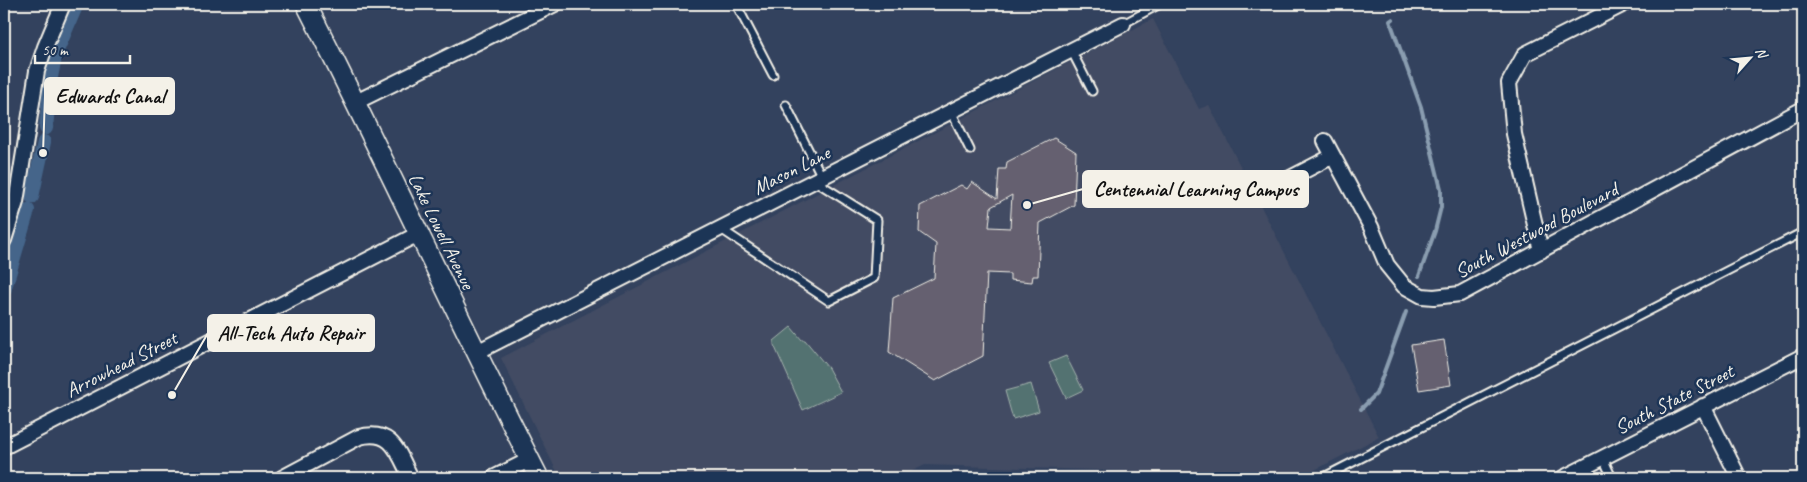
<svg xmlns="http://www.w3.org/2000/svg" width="1807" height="482" font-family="Caveat,sans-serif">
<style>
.built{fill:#424b63}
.green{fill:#527271;stroke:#a3b2ac}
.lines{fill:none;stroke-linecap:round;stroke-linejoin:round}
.stream{stroke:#8a9db0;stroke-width:4}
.canal{stroke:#44658a;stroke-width:14}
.building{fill:#656170;stroke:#f4f1e8;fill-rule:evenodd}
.service-casing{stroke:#f4f1e8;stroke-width:11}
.minor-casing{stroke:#f4f1e8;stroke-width:18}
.secondary-casing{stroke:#f4f1e8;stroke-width:22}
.service{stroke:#1d3557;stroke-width:7}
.minor{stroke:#1d3557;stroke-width:14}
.secondary{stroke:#1d3557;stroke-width:19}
.labels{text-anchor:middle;stroke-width:5;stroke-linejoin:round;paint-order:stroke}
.street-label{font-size:20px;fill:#f4f1e8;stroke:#1d3557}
.leader{fill:none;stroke:#f4f1e8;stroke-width:2}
.callout-dot{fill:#f4f1e8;stroke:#1d3557;stroke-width:2}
.callout{fill:#f4f1e8;stroke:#f4f1e8;stroke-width:2}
.callout-label{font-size:21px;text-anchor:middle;font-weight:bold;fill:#111}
</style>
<rect width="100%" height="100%" fill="#33425e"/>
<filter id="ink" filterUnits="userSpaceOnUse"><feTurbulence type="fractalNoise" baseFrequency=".02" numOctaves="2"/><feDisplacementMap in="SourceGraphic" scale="10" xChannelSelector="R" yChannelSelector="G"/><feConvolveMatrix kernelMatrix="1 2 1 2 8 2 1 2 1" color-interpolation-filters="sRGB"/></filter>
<g filter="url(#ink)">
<path class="built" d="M1153,19L1199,109L1209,105L1379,437L1303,476L925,465L898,478H560L501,358Z"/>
<path class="green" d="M791,327L802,340H805L828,368L841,392L803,410L774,345V341Z
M1066,356L1083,390L1066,398L1049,363Z
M1031,384L1039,411L1013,419L1005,391Z"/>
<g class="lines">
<path class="stream" d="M1421,4H1422
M1393,19L1390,21L1421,107L1441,189V207L1435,231L1419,276
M1361,409L1376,394L1406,312"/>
<path class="canal" d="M46,128L51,77L56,53L77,4
M32,197L44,142
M4,291L28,210"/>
</g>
<path class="building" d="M1054,138L1076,152L1074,205L1040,223L1038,276H1033L1032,282L1010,280V274L987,273L983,356L935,381L889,352L893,298L934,278L936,244L919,232L920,206L961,185L967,189L972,182L997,199L999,169H1006L1007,162ZM1012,195L1010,228L989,227L991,207Z
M1444,340L1451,385L1419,390L1411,345Z"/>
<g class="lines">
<g class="service-casing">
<path id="service" d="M736,4L773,75
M1123,24L1160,4
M1071,50L1092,91
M786,105L822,177
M951,111L970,150
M721,229L829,301L874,278L877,220L815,181
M1798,359L1803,369
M1603,458L1612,478
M1322,478L1803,232"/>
</g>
<g class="minor-casing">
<path id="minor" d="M356,102L555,4
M1325,141L1371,227L1387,265L1404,286L1422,296L1434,297L1460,294L1803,109
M1267,190L1333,156
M4,240L16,202L37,71L45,47L63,4
M1541,251L1514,134L1509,83L1525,54L1624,4
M477,352L1123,24
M1703,406L1739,478
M4,447L418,234
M282,478L359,437C393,428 398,453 411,478
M493,478L529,460
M1563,478L1803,356"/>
</g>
<g class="secondary-casing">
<path id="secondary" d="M306,4C386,161 459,321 539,478"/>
</g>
<use href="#service" class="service"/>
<use href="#minor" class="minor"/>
<use href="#secondary" class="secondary"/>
</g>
</g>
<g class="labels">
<g class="street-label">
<text transform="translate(791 170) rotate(-27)" y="7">Mason Lane</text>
<text transform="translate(1536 230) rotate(-28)" y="7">South Westwood Boulevard</text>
<text transform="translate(442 231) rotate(64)" y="7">Lake Lowell Avenue</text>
<text transform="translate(121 364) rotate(-27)" y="7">Arrowhead Street</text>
<text transform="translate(1674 399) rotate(-27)" y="7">South State Street</text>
</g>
</g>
<path class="leader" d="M43 153L45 96M1027 205L1083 189M172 395L208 333"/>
<g class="callout-dot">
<circle cx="43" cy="153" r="5"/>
<circle cx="1027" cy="205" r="5"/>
<circle cx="172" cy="395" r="5"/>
</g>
<g class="callout">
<rect x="45" y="78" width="129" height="36" rx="5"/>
<rect x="1083" y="171" width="225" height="36" rx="5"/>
<rect x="208" y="315" width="166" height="36" rx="5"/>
</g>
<g class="callout-label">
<text x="110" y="103">Edwards Canal</text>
<text x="1196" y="196">Centennial Learning Campus</text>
<text x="291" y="340">All-Tech Auto Repair</text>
</g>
<rect width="1807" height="482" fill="none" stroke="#1d3557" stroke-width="20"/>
<rect x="10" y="10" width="1787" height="462" fill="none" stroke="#f4f1e8" stroke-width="2" filter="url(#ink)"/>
<g transform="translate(1750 58) rotate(63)" stroke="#1d3557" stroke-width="4" paint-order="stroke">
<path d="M0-4L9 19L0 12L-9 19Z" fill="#f4f1e8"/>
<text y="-8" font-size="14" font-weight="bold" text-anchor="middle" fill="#f4f1e8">N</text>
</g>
<path d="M35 55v8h95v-8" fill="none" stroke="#f4f1e8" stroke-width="2.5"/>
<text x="42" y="55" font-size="15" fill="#f4f1e8" stroke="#1d3557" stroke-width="4" paint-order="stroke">50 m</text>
</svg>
